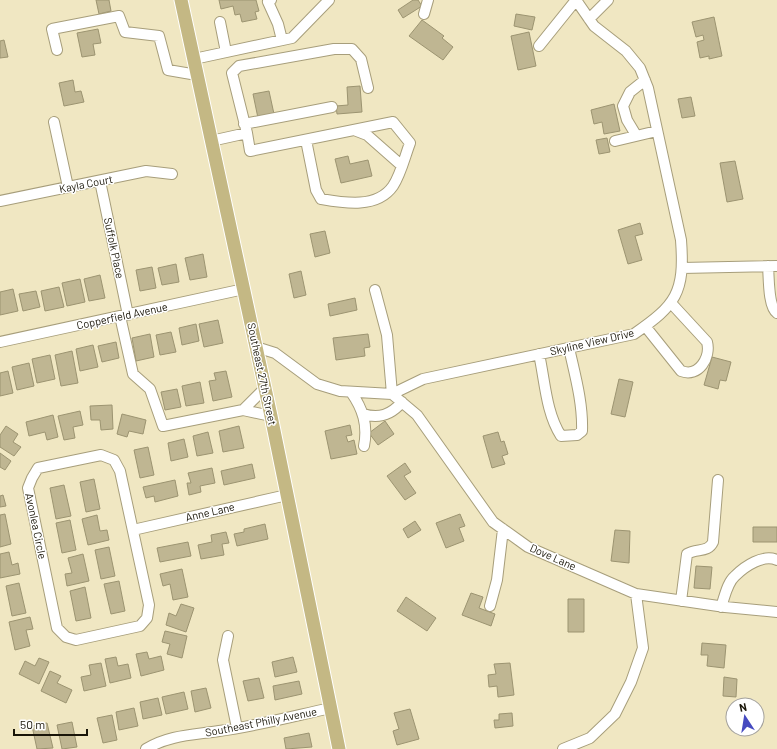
<svg xmlns="http://www.w3.org/2000/svg" width="777" height="749" font-family="Barlow,sans-serif">
<style>
.building{fill:#bfb692;stroke:#9c9471}
.lines{fill:none;stroke-linecap:round;stroke-linejoin:round}
.minor-casing{stroke:#a79e7b;stroke-width:12}
.major-casing{stroke:#fff;stroke-width:15}
.minor{stroke:#fff;stroke-width:10}
.major{stroke:#c4b884;stroke-width:13}
.labels{text-anchor:middle;stroke-width:3;stroke-linejoin:round;paint-order:stroke}
.street-label{font-size:11px;fill:#191508;stroke:#fff}
</style>
<rect width="100%" height="100%" fill="#f0e7c2"/>
<path class="building" d="M96,0H109L111,11L99,14Z
M219,0H256L259,11L255,12L257,19L242,22L240,14L235,15L233,6L221,9Z
M413,0H418L422,6L403,18L398,10Z
M516,14L535,17L532,30L514,26Z
M714,17L722,56L709,59V56L700,58L697,42L704,40L703,35L696,37L692,22Z
M422,20L444,36L442,38L453,47L443,60L409,36Z
M98,29L101,43L93,44L95,55L82,57L77,33Z
M529,32L536,66L518,70L511,36Z
M4,40L8,57L0,58V41Z
M73,80L75,92L81,91L84,102L64,106L59,83Z
M360,86L362,112L337,114L336,106L348,105L347,87Z
M269,91L274,114L258,118L253,94Z
M691,97L695,116L682,118L678,99Z
M614,104L620,131L604,134L602,122L594,124L591,110Z
M607,138L610,152L599,154L596,140Z
M348,156L350,164L368,160L372,176L341,183L335,159Z
M735,161L743,199L727,202L720,163Z
M640,223L643,234L635,236L642,260L628,264L618,230Z
M325,231L330,253L315,257L310,234Z
M203,254L207,277L190,280L185,258Z
M176,264L179,282L162,285L158,268Z
M152,267L156,288L140,291L136,270Z
M301,271L306,295L294,298L289,274Z
M100,275L105,298L89,301L84,279Z
M80,279L85,302L67,306L62,283Z
M59,287L64,307L45,311L41,291Z
M13,289L18,311L0,315V292Z
M36,291L40,307L23,311L19,294Z
M355,298L357,310L330,316L328,304Z
M218,320L223,343L204,347L199,324Z
M196,324L199,341L182,345L179,328Z
M171,332L176,352L160,355L156,335Z
M150,334L154,357L136,361L132,338Z
M368,334L370,347L364,348L365,356L336,360L333,338Z
M116,342L119,358L102,362L98,346Z
M93,345L98,367L80,371L76,349Z
M72,351L78,383L61,386L55,355Z
M50,355L55,379L37,383L32,359Z
M712,357L731,362L726,381L720,380L718,389L704,385Z
M29,363L34,386L17,390L12,367Z
M8,371L13,393L0,396V373Z
M226,371L232,397L213,401L209,381L216,380L214,373Z
M619,379L633,382L625,417L611,414Z
M200,382L204,403L186,406L182,386Z
M177,389L181,407L165,410L161,392Z
M112,405L113,429L101,430L100,420H91L90,406Z
M80,411L83,425L73,427L75,438L64,440L58,416Z
M122,414L146,420L143,434L129,431L127,437L117,434Z
M53,415L58,437L47,440L45,432L29,436L26,422Z
M385,421L394,434L378,445L369,433Z
M350,425L352,435L346,436L348,442L354,440L357,454L331,459L325,431Z
M6,426L18,434L13,442L21,447L14,456L0,447V435Z
M239,426L244,448L223,452L219,431Z
M208,432L213,453L197,456L193,436Z
M498,432L501,442L504,441L508,454L502,456L505,464L492,468L483,436Z
M184,439L188,457L171,461L168,443Z
M148,447L154,475L140,478L134,450Z
M0,453L11,461L5,470L0,467Z
M405,463L411,472L404,476L416,493L405,500L387,476Z
M252,464L255,478L224,485L221,471Z
M212,468L215,483L200,486L201,492L189,495L187,483H191L188,473Z
M94,479L100,509L86,512L80,482Z
M175,480L178,496L155,502L154,496L146,498L143,487Z
M64,485L71,516L56,519L50,488Z
M3,495L6,506L0,507V496Z
M5,514L11,544L0,547V515Z
M460,514L465,526L459,528L464,541L446,548L436,523Z
M97,515L100,531L107,530L109,540L88,545L82,519Z
M70,520L76,550L62,553L56,523Z
M415,521L421,530L408,538L403,529Z
M265,524L268,539L237,546L234,534L244,532V529Z
M753,527H777V542H753Z
M615,530L630,531L629,563L611,561Z
M226,532L229,543L222,544L224,555L201,559L198,545L212,542L211,535Z
M188,542L191,556L160,562L157,548Z
M109,547L115,576L101,579L95,550Z
M9,552L12,565L18,563L20,574L0,578V554Z
M83,554L89,581L67,586L65,574L72,573L68,558Z
M696,566L712,567L710,589L694,588Z
M182,569L188,597L173,600L170,584L163,586L160,574Z
M119,581L125,611L111,614L104,584Z
M19,583L26,613L12,616L6,586Z
M85,587L91,618L76,621L70,591Z
M471,593L483,597L479,608L495,614L491,626L462,615Z
M406,597L436,618L427,631L397,611Z
M568,599H584V632H568Z
M181,604L194,608L186,632L166,625L169,613L176,616Z
M30,617L33,629L26,630L30,646L15,650L9,622Z
M165,631L187,636L182,658L167,654L170,644L162,642Z
M702,643L726,645L724,668L707,666L708,655H701Z
M147,652L149,659L161,656L164,670L141,676L136,654Z
M116,657L118,666L128,664L131,678L110,683L105,659Z
M293,657L297,672L275,677L272,662Z
M39,658L49,662L39,684L19,674L25,661L35,666Z
M101,663L106,686L84,691L81,677L91,675L89,665Z
M510,663L514,695L498,697L497,686L489,687L488,675L496,674L494,664Z
M50,671L61,676L57,683L72,690L66,703L41,691Z
M724,677L737,679L736,697L723,696Z
M259,678L264,698L248,701L243,681Z
M299,681L302,694L275,700L273,686Z
M206,688L211,708L195,712L191,691Z
M184,692L188,709L166,714L162,697Z
M158,698L162,715L143,719L140,702Z
M134,708L138,726L119,730L116,712Z
M410,709L419,739L397,745L393,731L399,729L394,713Z
M512,713L513,726L495,728L494,720H499V714Z
M112,715L117,740L103,743L97,718Z
M72,722L77,747L62,749L57,725Z
M47,723L53,748L37,749L32,726Z
M309,733L312,747L286,749L284,738Z"/>
<g class="lines">
<g class="minor-casing">
<path id="minor" d="M271,0L268,2L278,24L282,40
M424,14L428,0
M589,19L608,0
M220,22L226,52
M539,46L576,0
M57,50L52,29L119,16L125,32L159,36L168,70L197,75
M194,59L292,38L329,0
M54,122L68,187
M244,124L332,107
M354,130L367,135L401,165
M247,133L250,151C298,141 345,132 393,122L410,143C405,156 401,174 393,186C377,209 344,203 321,199L316,190L306,140
M636,135L627,120L623,106L630,92L645,80
M211,141L247,133L232,73L239,66L334,49H352L361,59L368,88
M615,141L657,131
M100,181L128,315
M0,201L146,171L172,174
M768,266C769,277 768,307 777,313
M682,268L777,266
M375,290L387,335L392,394L417,415L493,522L528,547L636,594L725,607L777,612
M120,316L133,374L150,389L163,426L243,410L271,416
M645,326L681,371C699,378 711,357 707,342L671,303
M0,342L244,289
M256,347L275,353L317,384L340,391L392,394L423,379L634,334C676,305 685,293 681,240L648,88L640,68L626,51L594,26L576,0
M539,354C545,381 546,413 561,436L577,435L582,431C583,403 575,375 569,348
M351,392C363,409 368,425 364,446
M243,410L265,388
M363,414C379,419 391,415 402,402
M101,455L114,460L120,471L149,605L147,618L140,626L76,640L66,637L57,628L28,488L32,478L38,468Z
M133,530L287,495
M681,601L687,554C697,548 708,553 713,542L718,480
M490,606L497,580L503,529
M721,607C725,596 727,583 735,576C745,566 763,554 777,560
M228,636L223,660L237,728
M146,749C169,735 193,735 219,731C257,726 294,716 331,708
M563,749L590,738L615,714L631,682L643,648L636,594"/>
</g>
<g class="major-casing">
<path id="major" d="M181,0L271,416L339,749"/>
</g>
<use href="#minor" class="minor"/>
<use href="#major" class="major"/>
</g>
<g class="labels">
<g class="street-label">
<text transform="translate(86 184) rotate(-11)" y="4">Kayla Court</text>
<text transform="translate(114 248) rotate(78)" y="4">Suffolk Place</text>
<text transform="translate(122 316) rotate(-12)" y="4">Copperfield Avenue</text>
<text transform="translate(592 342) rotate(-13)" y="4">Skyline View Drive</text>
<text transform="translate(262 374) rotate(78)" y="4">Southeast 27th Street</text>
<text transform="translate(210 512) rotate(-13)" y="4">Anne Lane</text>
<text transform="translate(36 526) rotate(78)" y="4">Avonlea Circle</text>
<text transform="translate(553 557) rotate(24)" y="4">Dove Lane</text>
<text transform="translate(261 722) rotate(-11)" y="4">Southeast Philly Avenue</text>
</g>
</g>
<g transform="translate(745 717) rotate(348)"><circle r="19" fill="#ffffff" stroke="#a3a19c"/>
<path d="M0-3L7 15L0 10L-7 15Z" fill="#464ac0"/>
<text y="-6" font-size="11" font-weight="bold" text-anchor="middle" fill="#191508">N</text>
</g>
<path d="M14 729v6h73v-6" fill="none" stroke="#191508" stroke-width="2"/>
<text x="20" y="729" font-size="12" fill="#191508" stroke="#ffffff" stroke-width="3" paint-order="stroke">50 m</text>
</svg>
